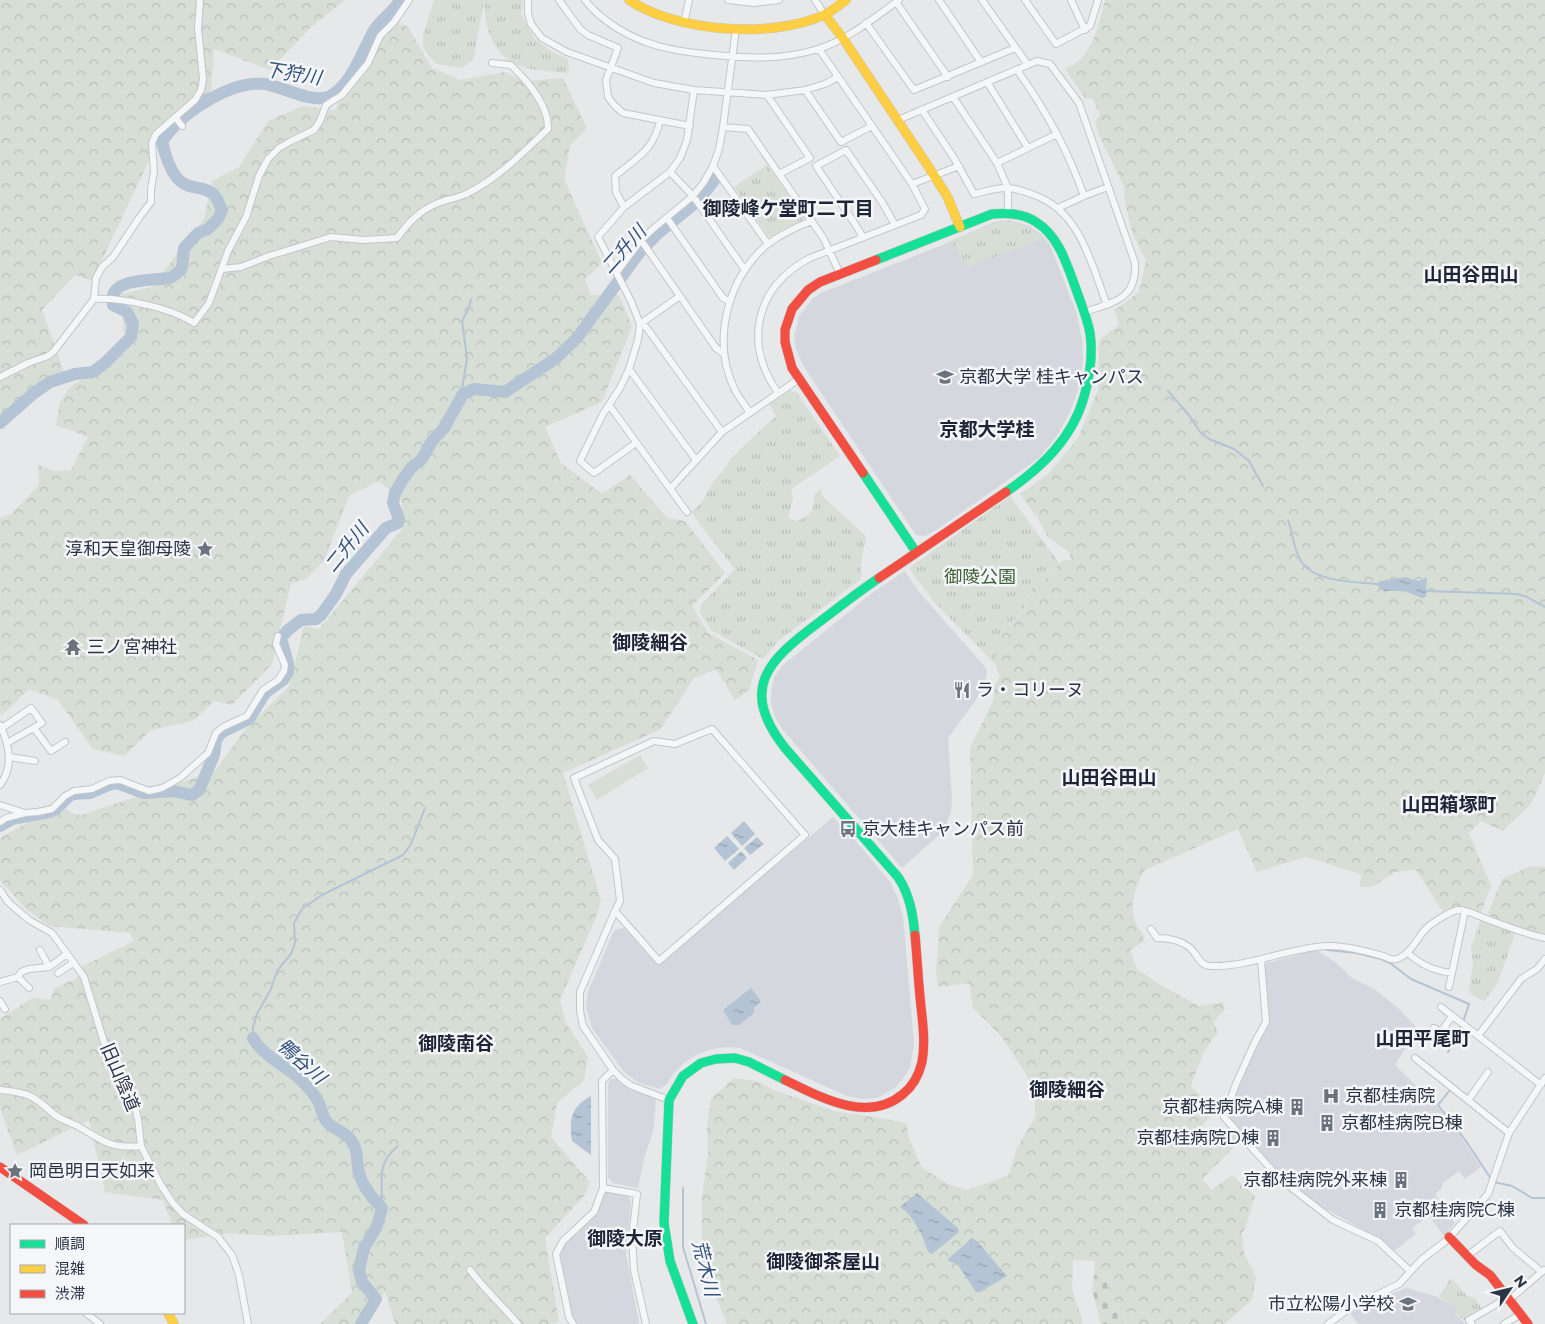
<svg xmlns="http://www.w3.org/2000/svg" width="1545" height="1324" font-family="Montserrat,'Noto Sans JP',sans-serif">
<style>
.built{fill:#d4d7dd}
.grass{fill:url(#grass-tufts)}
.forest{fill:url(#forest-crowns)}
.cemetery{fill:url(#cemetery-stones)}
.garden{fill:#d6ded6}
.water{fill:url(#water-ripples)}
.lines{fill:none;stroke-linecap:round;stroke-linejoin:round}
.stream{stroke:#b4c4d5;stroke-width:2}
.river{stroke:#b4c4d5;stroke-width:12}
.street-casing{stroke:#c4c6c8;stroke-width:8}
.fast-casing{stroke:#c4c6c8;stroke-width:10}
.slow-casing{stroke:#c4c6c8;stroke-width:10}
.jam-casing{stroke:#c4c6c8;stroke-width:10}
.street{stroke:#f5f6f7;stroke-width:6}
.fast{stroke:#16e098;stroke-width:9}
.slow{stroke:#ffcf43;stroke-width:9}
.jam{stroke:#f24e42;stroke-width:9}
.labels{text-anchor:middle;stroke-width:5;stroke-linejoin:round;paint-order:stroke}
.poi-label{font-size:18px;fill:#2b3445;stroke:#f4f6f9;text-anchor:start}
.park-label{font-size:18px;fill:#3f6138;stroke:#f4f6f9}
.street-label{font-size:18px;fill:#2b3445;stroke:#f4f6f9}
.water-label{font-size:19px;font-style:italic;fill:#34527a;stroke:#f4f6f9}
.neighbourhood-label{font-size:19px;font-weight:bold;fill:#1d2536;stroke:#f4f6f9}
</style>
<defs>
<pattern id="grass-tufts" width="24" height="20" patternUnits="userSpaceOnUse" patternTransform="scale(1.25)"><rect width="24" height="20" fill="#d6ded6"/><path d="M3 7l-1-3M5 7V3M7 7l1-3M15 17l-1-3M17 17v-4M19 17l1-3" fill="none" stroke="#b8bfb9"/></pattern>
<pattern id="forest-crowns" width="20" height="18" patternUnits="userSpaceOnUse" patternTransform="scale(1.25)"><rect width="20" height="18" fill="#d6ded6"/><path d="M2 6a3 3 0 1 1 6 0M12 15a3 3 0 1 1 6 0" fill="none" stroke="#b8bfb9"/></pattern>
<pattern id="cemetery-stones" width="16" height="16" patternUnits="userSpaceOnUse" patternTransform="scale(1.25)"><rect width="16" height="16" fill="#d6ded6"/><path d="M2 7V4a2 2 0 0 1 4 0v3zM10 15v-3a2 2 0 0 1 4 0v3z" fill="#b8bfb9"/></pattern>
<pattern id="water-ripples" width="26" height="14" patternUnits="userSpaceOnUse" patternTransform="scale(1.25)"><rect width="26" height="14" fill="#b4c4d5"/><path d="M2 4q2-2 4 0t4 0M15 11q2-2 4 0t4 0" fill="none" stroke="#93a0af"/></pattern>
</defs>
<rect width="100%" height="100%" fill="#e6e8ea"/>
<path class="built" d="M1009,220L1029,226L1041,234L1050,245L1077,314L1082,340L1083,360L1079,387L1070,412L1058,434L1039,458L938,529L925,536L916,535L804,367L796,349L794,336L799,316L812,299L823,292L940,246L994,222Z
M905,571L919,592L985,667L987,672L986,678L976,700L948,738L952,799L951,812L946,825L940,834L902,868L783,730L777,721L771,704V693L774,678L782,666L871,594Z
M833,817L860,846L890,882L897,896L903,916L914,1044L910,1067L905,1076L895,1088L877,1098L863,1099L847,1096L740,1048L727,1047L712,1049L696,1055L684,1063L673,1074L667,1084L660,1089L639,1083L624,1072L592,1028L586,1007L588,992L614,930L624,928L658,966Z
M1316,950L1335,962L1353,979L1373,988L1399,1009L1418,1029L1395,1065L1435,1104L1459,1134L1481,1167L1465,1179L1459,1171L1442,1184V1188L1435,1194L1455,1223L1444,1236L1429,1216L1412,1228L1416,1234L1394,1251L1385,1242L1312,1201L1292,1186L1230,1118L1229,1112L1238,1086L1252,1054L1268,1025L1263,964Z
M611,1079H618L632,1090L656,1099L653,1132L645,1155L638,1188L613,1183L608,1177V1083Z
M608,1191L627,1195L631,1201L626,1254L639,1324H577L571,1313L559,1254L563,1244L595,1214L603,1194Z
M1407,1288L1435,1296L1457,1308L1455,1314L1466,1324H1358L1350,1313L1375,1300Z"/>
<path class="grass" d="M434,0H523L521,14L535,39L552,52L568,59L569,73C532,70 498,70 487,26C485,19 485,11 484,3L473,60L462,68L436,64L423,48V35Z
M767,165L804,217L803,220L784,228L771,237L768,236L734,187Z
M1008,221L1028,227L1043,238L968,267L953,246L952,240L996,223Z
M790,390L797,393L840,456L791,489L793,498L788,518L797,521C812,515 814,511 814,495L821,489L822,496L866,536L861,564V579L778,641L763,659L711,630L700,613L701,604C714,593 723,581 735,569L700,525L691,511C704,506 706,492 713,482C719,474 726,469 730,459L776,416L769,404Z
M1010,496L1060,564L1046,579L1027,592L1024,610L1002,632L997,651L996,665L933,601L909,568Z
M1481,919L1514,932V937L1497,984L1484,1001L1472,995L1469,991L1473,963L1471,947Z
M1451,1278L1467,1296L1475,1298L1482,1309L1467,1320H1464L1455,1313L1457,1308L1439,1297Z"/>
<path class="forest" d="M0,0H345L309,29L270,70L214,49L211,93L161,135L92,281L75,275L42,310L64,372L0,417Z
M1105,0H1545V773L1531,804L1503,831L1481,821L1469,833L1491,886L1481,913L1455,906L1443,912L1416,870L1395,872L1372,887H1360L1361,874L1306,857L1257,872L1238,829L1145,870C1136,884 1128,907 1136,923C1139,930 1144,934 1144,941L1130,950L1137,969L1159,984L1199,1006L1223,1002L1225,1009L1214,1022L1218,1033C1203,1048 1198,1067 1191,1086L1215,1110L1197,1132L1209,1147L1232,1134L1237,1135L1238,1143L1202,1179L1212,1190L1232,1175L1255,1196L1245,1229L1242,1233L1244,1253L1256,1277L1252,1300L1224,1324H1123L1112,1300L1106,1277L1094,1276L1095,1261L1073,1260L1072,1289L1082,1319V1324H727L702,1262V1198L708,1153L707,1127L711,1098L734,1078L757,1081L774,1090L834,1111L881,1118L906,1123L909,1138L922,1168L948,1184L968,1190L1009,1175L1017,1148L1036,1116L1033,1085L1001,1036L973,1008L969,983L938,987L936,972L939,927L973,875L970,748L993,701L995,684L1000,678L996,665L997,651L1002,632L1024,610L1027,592L1046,579L1062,561L1071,560L1069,552L1048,537L1038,519L1020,494L1048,474L1078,438L1098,390L1099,340L1119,325L1115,310L1139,292L1146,260L1133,235L1125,203L1124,187L1099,135L1095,121L1100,115L1093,99L1085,98L1065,69C1069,67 1075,64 1079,61C1095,45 1100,21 1105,0Z
M391,20L408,27L432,68L460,80L504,72L524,81L563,78L587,128L570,146L564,179L602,263L585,279L591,295H619L632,326L602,402L545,427L561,463L602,494L630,475L667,518L685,521L725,573L692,606L708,633L758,660L749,690L735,700L716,669L694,678L661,729L563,773L601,900L597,915L560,1000L566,1023L588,1057L584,1080L557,1103L551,1137L590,1182L584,1196L545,1238L559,1322L551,1324H395L385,1291L364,1324H320L352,1293L342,1232L270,1236L229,1233L184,1240V1225H172L163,1200L105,1192L89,1120L17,1155L0,1108V1019L32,998L50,1000L55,988L77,978L81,967L134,941L130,933L49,926L26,909L0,880V838L32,820L65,809L74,814L81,815L215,771L244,731L289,686L304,626L319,629L403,528L402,501L379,481L349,496L324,561L306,579L291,583L272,664L232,705L214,701L193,721L151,730L124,756L93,749L58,700L29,689L2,715L0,713V518L11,514L39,485L38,465L54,471L71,470L88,437L56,425L60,402L70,387L126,352L120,294L152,287L204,219L212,181L239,167L268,121L303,106L335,110Z
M1531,866L1545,867V934L1518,927L1490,916L1488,913L1502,879Z"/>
<path class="cemetery" d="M1094,1276L1106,1277L1112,1300L1123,1324H1101L1092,1289Z"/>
<path class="garden" d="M640,755L648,768L597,800L588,785Z"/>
<path class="water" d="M1405,577L1419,581L1427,577L1426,597L1422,598L1404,591H1383L1377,585L1380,581Z
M744,821L755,834L742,846L731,833Z
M727,836L739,849L725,861L714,848Z
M757,837L764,844L750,855L744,848Z
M741,851L747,858L734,870L728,863Z
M751,988L761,1001L754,1008V1013L739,1025H732L723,1010Z
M591,1096V1155L572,1141C569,1119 571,1107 591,1096Z
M917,1193L958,1228L959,1232L932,1254L928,1252C923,1236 914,1216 900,1207Z
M972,1238L976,1240L1007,1276L980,1292H976L958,1265L947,1260Z"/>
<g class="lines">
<path class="stream" d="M1168,391L1189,415L1200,432L1209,439L1234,449L1249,461L1263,486
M461,396L467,358L462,321L469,308L471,299
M1288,520C1293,533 1293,549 1301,561C1313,582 1355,582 1377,584
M1427,591L1517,594L1527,597L1545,607
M1327,950L1356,953L1381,959L1390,963L1411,979L1469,1004L1463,1022
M253,1038V1027L257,1014L271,989L277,971L291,954L295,943L294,923L302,909L322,895L403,855L411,844L425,808
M1448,1052L1461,1026
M1450,1090L1438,1105L1466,1141L1491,1179
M1494,1182L1512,1186L1532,1198H1545
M683,1188V1247L706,1324
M382,1208C383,1183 375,1164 398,1146"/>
<path class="river" d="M0,423L34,393L50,382L75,374L93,372L106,362L131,337L133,324L127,312L113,305C107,277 151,281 169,278C174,277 178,272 182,268L184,248L198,233L208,229L218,219L222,210C220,206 218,200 215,196C207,186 193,190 183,183C172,177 165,154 162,142C179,114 230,80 265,84C283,87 311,103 328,97C351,88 363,48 375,29C382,18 394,12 400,0
M0,826L12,819L49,812L56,809L69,796L74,794L90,793L111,784L117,783L144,793L173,791L192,795L199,790L214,755L216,740L222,732L249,719L265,693L283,680L288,672V663L281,638L288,630L301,620L316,619L321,615L336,594L346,574L386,528L398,523L399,519L393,503L395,493L403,479L411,468L422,459L432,441L444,428L463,394L474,389L505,392L555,359L577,338L639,253L657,234L700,199L715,179
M253,1038C263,1056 284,1065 299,1078C306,1085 314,1093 318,1101C322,1108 322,1117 327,1122C334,1130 344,1131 351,1140C359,1151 356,1161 359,1173C362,1185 373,1199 382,1208L377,1226L364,1248L359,1270L362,1282L376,1299L361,1324"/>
<g class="street-casing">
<path id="street" d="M528,0V13L531,24L542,38L567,52L654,83L694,90L767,95L805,90L825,84L838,77
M559,0L580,29L588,35L618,48L606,80L608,97L614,105L623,113L690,126
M585,0C601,21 630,38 655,45C670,50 688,52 704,54C742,58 780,61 818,49C845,41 876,17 899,0
M728,0L754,3L779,0
M815,0L825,15
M939,0L981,62
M982,0L1028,65
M1025,0L1056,44L1090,26L1098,0
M1071,0L1085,30
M896,2L948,77
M684,23L689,0
M866,23L914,90L1015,48
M1017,70C1045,109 1068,150 1084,196
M987,82L1028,148
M805,90L841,142L872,126
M767,95L810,158L779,174
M953,97L997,163L1008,188V212
M922,110L954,158L974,194C984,192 997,187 1008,188C1016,188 1026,192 1034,195C1080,211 1091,263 1107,305
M176,118L182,126
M898,120L1037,61L1050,64L1079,103L1135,263C1137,300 1113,302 1085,312
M723,127L748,129L824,239L840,274
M997,163L1057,134
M713,166L768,244
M670,172L693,196L745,270
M912,184L959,166
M624,207L616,192L615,176C638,157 654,150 660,120
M1058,208L1084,196L1108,187
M667,218L723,298L729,301
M863,237L853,221L816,166L846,150L882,202L895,225
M641,240L716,348L724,354
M222,269L241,267L269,256L331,237L363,240L397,238C408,223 420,210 438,203C448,199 460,198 470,192C501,176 523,152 548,129C549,105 527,81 511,65L492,63
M617,272L641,240L654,228L693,196L704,182L713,166L719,149L723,127L736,29
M680,296L640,324L646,327L722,432
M94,299L96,278L102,267L113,257L139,218L151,202V189L154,172L152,143L156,134L195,100L201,90L203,79L198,28L200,0
M629,369L696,460
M0,377L28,363L48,356L54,351L94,299C121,297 171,308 194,323L209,303L228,251L246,217L259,176L268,159L279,148L291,141L314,130L320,121L326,105L342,95L368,63L380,36L394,22L409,0
M778,393C743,343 755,287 810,258L921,215L925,209L912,184L819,49
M609,405L687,512
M750,413C745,405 739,398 735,390C711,342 727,278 768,244C781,234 796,227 812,221
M636,443L594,473L580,461L603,414L620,388L629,369L638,340L640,324L631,301L598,237L624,207L670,172L680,158L687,140L694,90
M670,489L722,432L799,379
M2,728L31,708L42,723L7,743
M34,728L51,751L65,742
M10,757L35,761
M0,785C14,767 9,744 0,725
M0,805L25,813L38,812L52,809L65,796L74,791L92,789L109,781L120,780L149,791L162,788L180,778L208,753L216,733L223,727L247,716L263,690L278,680L284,671L285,665L276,644L278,636
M0,822L6,818L25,813
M0,890L8,902L29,920L52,933L84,977L111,1065L133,1099L138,1119L141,1146L161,1185L172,1202L183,1214L218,1237L232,1255L239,1275L248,1324
M615,911L659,961L805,835L712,729L675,744L654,741L574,778L598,840L615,859L620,901L615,911L580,992V1011L583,1026L613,1070L623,1080L632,1086L669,1100
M1151,929L1157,938C1170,938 1180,940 1189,947C1198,954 1199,966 1211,966C1251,967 1287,948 1327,946C1344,945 1366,951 1383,956C1388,958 1392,961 1397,959C1409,955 1416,941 1423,932C1428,925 1450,911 1458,910C1468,910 1478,916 1487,919C1506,926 1525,934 1545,938
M40,950L49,967
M1407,952C1419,964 1435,971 1452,973
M1261,960L1266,1022L1255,1042L1236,1084L1224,1117L1280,1179L1333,1220L1378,1241L1410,1271
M58,973L73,963
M18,977L29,988
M0,982L18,977L21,972L29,969L49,967L67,954
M1449,987L1465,911
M0,1001L5,1009
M1441,1007L1541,1085
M1434,1028L1448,1036
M1441,1032L1452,1016
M1478,1036L1521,979L1537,969L1545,959
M1415,1058L1509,1133
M0,1090C10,1091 21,1092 30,1096C40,1101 47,1108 55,1115C62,1120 72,1123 79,1127C104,1141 110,1149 141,1146
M1469,1099L1488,1072
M603,1188L637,1194L632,1238L634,1270L646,1324
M1467,1256L1500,1231L1513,1248L1542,1272
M470,1270C484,1289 502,1305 518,1324
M1509,1300L1544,1270
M86,1313L100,1324
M573,1324L569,1317L556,1254L563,1241L594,1212L603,1188L602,1081L613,1070
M1328,1324L1350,1308L1399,1284L1421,1260L1447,1240L1488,1194L1509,1133L1545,1078
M1472,1324L1469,1320L1507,1298
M1504,1324L1521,1314"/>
</g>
<g class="fast-casing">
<path id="fast" d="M876,260L992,214C1007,213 1023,213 1036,222C1059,236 1067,265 1076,289C1081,304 1087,317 1090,333C1093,354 1090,376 1084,397C1072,439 1041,468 1006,492
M863,473L916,552
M879,578C858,592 838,608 818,623C767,661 739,689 785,748L898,877C910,895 913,915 915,935
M693,1324L670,1261L664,1223L669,1100L683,1076L701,1063L716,1059L735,1058L749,1062L785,1080"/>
</g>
<g class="slow-casing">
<path id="slow" d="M629,0C677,32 771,39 824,15C832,11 839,5 846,0
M825,15L842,37L928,166L947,196L960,227
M168,1313L174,1324"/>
</g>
<g class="jam-casing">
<path id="jam" d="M863,473L792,368L785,342V330L792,309L808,290L820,282L876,260
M879,578L1006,492
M785,1080C820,1097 868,1124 903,1094C913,1086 919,1075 922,1062C926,1041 922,1018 920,997C918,976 917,956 915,935
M0,1167L84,1225
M1449,1237L1476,1265L1490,1275L1528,1324"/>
</g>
<use href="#street" class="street"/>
<use href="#fast" class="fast"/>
<use href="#slow" class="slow"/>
<use href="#jam" class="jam"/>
</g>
<defs>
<g id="university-bare" transform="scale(1.35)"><path d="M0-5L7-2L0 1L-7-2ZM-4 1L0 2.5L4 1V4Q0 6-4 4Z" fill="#6c737f" stroke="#f4f6f9" stroke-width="2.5" paint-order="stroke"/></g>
<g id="sight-bare" transform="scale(1.35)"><path d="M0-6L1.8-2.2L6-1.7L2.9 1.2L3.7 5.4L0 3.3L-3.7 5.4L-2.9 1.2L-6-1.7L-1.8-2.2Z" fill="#6c737f" stroke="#f4f6f9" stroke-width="2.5" paint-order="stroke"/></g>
<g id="temple-bare" transform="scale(1.35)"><path d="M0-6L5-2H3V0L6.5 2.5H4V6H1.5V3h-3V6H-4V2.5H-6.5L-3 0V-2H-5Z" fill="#6c737f" stroke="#f4f6f9" stroke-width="2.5" paint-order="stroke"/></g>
<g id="restaurant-bare" transform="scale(1.35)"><path d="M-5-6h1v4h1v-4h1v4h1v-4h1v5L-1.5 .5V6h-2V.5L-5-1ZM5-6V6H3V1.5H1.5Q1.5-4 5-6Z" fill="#6c737f" stroke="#f4f6f9" stroke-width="2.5" paint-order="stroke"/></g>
<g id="bus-bare" transform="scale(1.35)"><path d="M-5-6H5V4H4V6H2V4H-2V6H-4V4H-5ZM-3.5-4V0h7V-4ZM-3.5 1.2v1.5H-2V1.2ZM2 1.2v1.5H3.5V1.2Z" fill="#6c737f" stroke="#f4f6f9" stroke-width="2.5" paint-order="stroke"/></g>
<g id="hospital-bare" transform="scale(1.35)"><path d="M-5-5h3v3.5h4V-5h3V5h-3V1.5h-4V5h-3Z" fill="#6c737f" stroke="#f4f6f9" stroke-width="2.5" paint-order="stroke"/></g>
<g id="building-bare" transform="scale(1.35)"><path d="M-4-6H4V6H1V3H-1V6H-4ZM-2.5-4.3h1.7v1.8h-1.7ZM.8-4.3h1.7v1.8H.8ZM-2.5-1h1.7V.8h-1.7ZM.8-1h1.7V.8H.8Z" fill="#6c737f" stroke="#f4f6f9" stroke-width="2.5" paint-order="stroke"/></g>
<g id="school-bare" transform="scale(1.35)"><path d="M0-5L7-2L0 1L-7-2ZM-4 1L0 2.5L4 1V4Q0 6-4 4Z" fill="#6c737f" stroke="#f4f6f9" stroke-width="2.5" paint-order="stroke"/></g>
</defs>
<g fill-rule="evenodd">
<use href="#university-bare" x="945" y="377"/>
<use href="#sight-bare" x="205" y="549"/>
<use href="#temple-bare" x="73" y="647"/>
<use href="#restaurant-bare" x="962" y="690"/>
<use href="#bus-bare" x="848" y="829"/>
<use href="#hospital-bare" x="1331" y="1096"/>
<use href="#building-bare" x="1297" y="1107"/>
<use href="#building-bare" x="1327" y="1123"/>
<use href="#building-bare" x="1273" y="1138"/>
<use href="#sight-bare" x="15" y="1171"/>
<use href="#building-bare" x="1401" y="1180"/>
<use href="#building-bare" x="1380" y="1210"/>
<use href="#school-bare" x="1408" y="1304"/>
</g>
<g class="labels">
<g class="poi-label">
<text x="959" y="383">京都大学 桂キャンパス</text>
<text x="191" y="555" text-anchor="end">淳和天皇御母陵</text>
<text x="87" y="653">三ノ宮神社</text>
<text x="976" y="696">ラ・コリーヌ</text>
<text x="862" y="835">京大桂キャンパス前</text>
<text x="1345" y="1102">京都桂病院</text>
<text x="1283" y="1113" text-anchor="end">京都桂病院A棟</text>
<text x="1341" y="1129">京都桂病院B棟</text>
<text x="1259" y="1144" text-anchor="end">京都桂病院D棟</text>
<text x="29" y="1177">岡邑明日天如来</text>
<text x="1387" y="1186" text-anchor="end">京都桂病院外来棟</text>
<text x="1394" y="1216">京都桂病院C棟</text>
<text x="1394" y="1310" text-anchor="end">市立松陽小学校</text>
</g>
<g class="park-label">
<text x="980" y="583">御陵公園</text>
</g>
<g class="street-label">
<text transform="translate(120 1077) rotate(67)" y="6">旧山陰道</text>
</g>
<g class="water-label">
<text transform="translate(293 73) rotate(9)" y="7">下狩川</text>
<text transform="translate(623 249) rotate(-48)" y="7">二升川</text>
<text transform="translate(346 547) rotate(-51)" y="7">二升川</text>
<text transform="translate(302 1061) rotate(42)" y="7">鴨谷川</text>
<text transform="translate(706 1268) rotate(76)" y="7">荒木川</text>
</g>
<g class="neighbourhood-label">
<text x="788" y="215">御陵峰ケ堂町二丁目</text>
<text x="1471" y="281">山田谷田山</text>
<text x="987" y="436">京都大学桂</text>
<text x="650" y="649">御陵細谷</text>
<text x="1109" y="784">山田谷田山</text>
<text x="1449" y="811">山田箱塚町</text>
<text x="1423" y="1045">山田平尾町</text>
<text x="456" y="1050">御陵南谷</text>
<text x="1067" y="1096">御陵細谷</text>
<text x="625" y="1245">御陵大原</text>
<text x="823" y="1268">御陵御茶屋山</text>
</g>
</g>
<rect x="10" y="1224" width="175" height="90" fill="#f4f6f9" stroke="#a4a8b1"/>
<rect x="20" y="1240" width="25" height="8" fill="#16e098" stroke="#a4a8b1"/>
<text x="55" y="1249" font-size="15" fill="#2b3445">順調</text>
<rect x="20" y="1265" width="25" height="8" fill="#ffcf43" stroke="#a4a8b1"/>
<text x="55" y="1274" font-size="15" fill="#2b3445">混雑</text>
<rect x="20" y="1290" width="25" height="8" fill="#f24e42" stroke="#a4a8b1"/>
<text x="55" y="1299" font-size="15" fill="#2b3445">渋滞</text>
<g transform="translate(1510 1289) rotate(55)" stroke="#f4f6f9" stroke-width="4" paint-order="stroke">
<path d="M0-4L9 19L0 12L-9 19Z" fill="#2b3445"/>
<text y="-8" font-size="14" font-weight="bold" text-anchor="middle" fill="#2b3445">N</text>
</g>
</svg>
